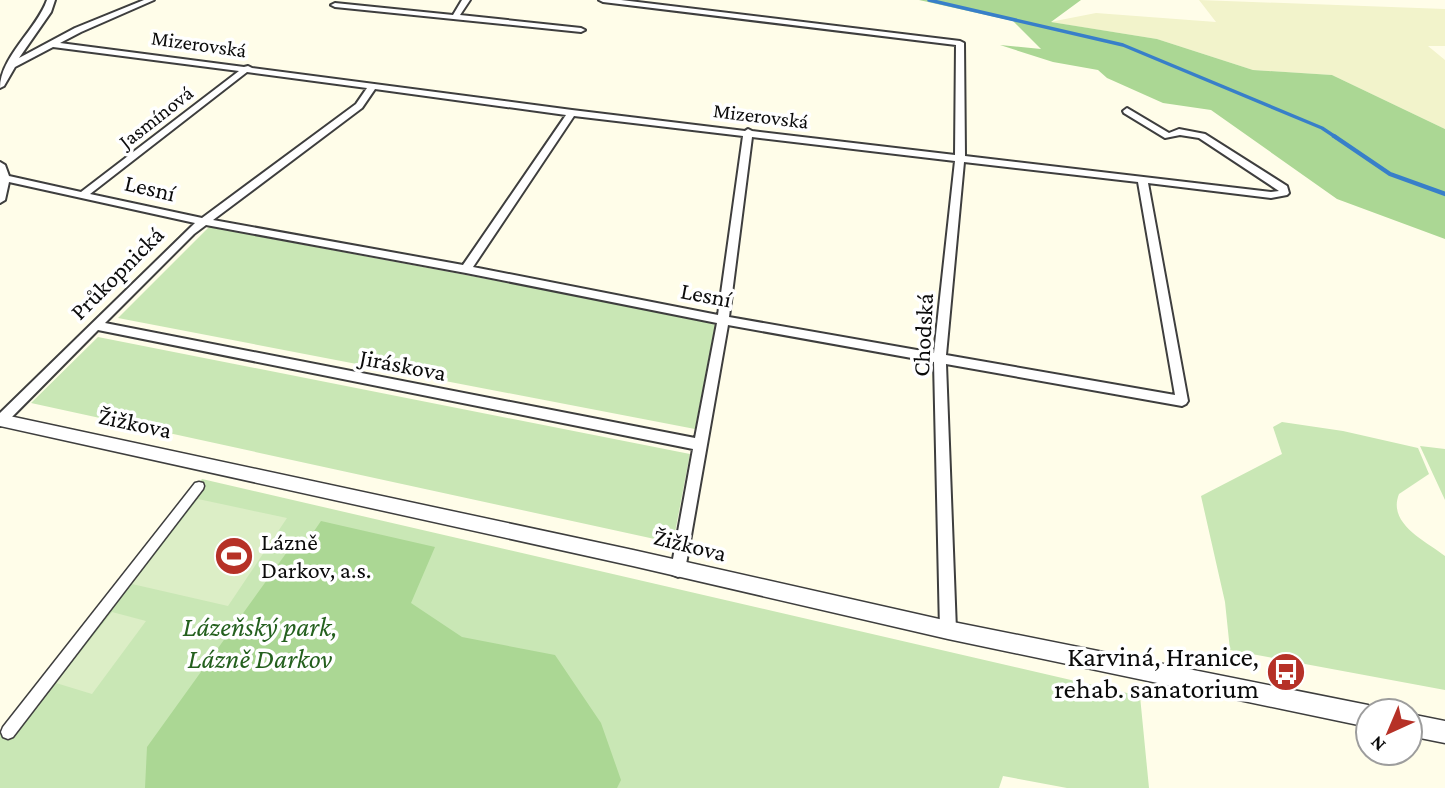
<svg xmlns="http://www.w3.org/2000/svg" width="1445" height="788" font-family="'Crimson Pro',serif">
<style>
.farmland{fill:#f2f3cb}
.green{fill:#c9e7b5}
.forest{fill:#abd794}
.pitch{fill:#dceec6}
.lines{fill:none;stroke-linecap:round;stroke-linejoin:round}
.stream-far1{stroke:#387fc9;stroke-width:3.5}
.stream{stroke:#387fc9;stroke-width:4.5}
.pedestrian-casing{stroke:#3e3e3e;stroke-width:3}
.minor-casing{stroke:#3e3e3e;stroke-width:4}
.tertiary-casing{stroke:#3e3e3e;stroke-width:3}
.pedestrian{fill:#fff;fill-rule:evenodd}
.minor{fill:#fff;fill-rule:evenodd}
.tertiary{fill:#fff;fill-rule:evenodd}
.labels{text-anchor:middle;stroke-width:7;stroke-linejoin:round;paint-order:stroke}
.far-street-label{font-size:21px;fill:#0b0b0b;stroke:#fff}
.street-label{font-size:24px;fill:#0b0b0b;stroke:#fff}
.poi-label{font-size:24px;fill:#0b0b0b;stroke:#fff;text-anchor:start}
.near-park-label{font-size:28px;font-style:italic;fill:#24601e;stroke:#fff}
.near-poi-label{font-size:28px;fill:#0b0b0b;stroke:#fff;text-anchor:end}
</style>
<rect width="100%" height="100%" fill="#fffde9"/>
<path class="farmland" d="M1199,0L1445,9V46H1428L1445,60V129L1332,75L1253,70L1157,39L1050,22L1096,13L1216,22Z"/>
<path class="green" d="M209,227L706,320L715,325L695,429L118,318Z
M98,337L690,454L673,543L31,403Z
M1282,422L1343,431L1418,448L1429,474L1399,494C1387,524 1426,541 1445,556V690L1230,650L1225,602L1201,496L1282,454L1273,427Z
M1420,446L1445,449V500Z
M202,479L1140,696L1149,788H1067L1003,776L999,788H0V733Z"/>
<path class="forest" d="M919,0H1081L1051,22L1157,39L1253,70L1332,75L1445,129V239L1337,199L1211,110L1163,103L1107,78L1098,70L1053,62L1000,45L1041,49L1013,21Z
M321,521L435,547L411,603L462,637L555,655L601,723L621,780L617,788H145L147,747L287,552L301,550Z"/>
<path class="pitch" d="M198,499L287,518L228,606L132,584Z
M112,612L146,621L92,694L56,683Z"/>
<g class="lines">
<path class="stream-far1" d="M929,0L1123,45L1322,128L1337,138"/>
<path class="stream" d="M1334,136L1390,174L1445,194"/>
<g class="pedestrian-casing">
<path id="pedestrian" d="M199,482L203,483L204,486L203,489L13,737L8,739L3,737L1,732L3,727L195,483Z"/>
</g>
<g class="minor-casing">
<path id="minor" d="M47,0H55L51,12L19,58L75,28L144,0H154L81,32L60,43L244,67L248,66L252,68L572,110L745,131L748,129L752,131L955,155L956,45L603,2L599,0H621L960,41L964,43L965,156L1271,192L1279,191L1199,138L1180,135L1165,138L1124,113L1123,111L1127,108L1169,133L1179,129L1205,134L1287,186L1289,193L1287,195L1271,198L1148,183L1188,401L1186,404L1182,406L946,364L956,630L953,635L948,637L943,635L940,630L934,362L728,325L685,570L683,575L678,577L673,575L671,570L693,449L98,330L4,425L0,426V413L195,223L9,182L5,200L0,203V162L5,165L9,176L81,192L239,71L53,47L15,67L4,86L0,88C0,57 37,29 47,0ZM247,72L367,88L356,104L202,218L90,194ZM375,89L566,115L463,265L213,220L362,108ZM574,116L743,136L718,315L473,267ZM752,137L955,161L934,353L729,317ZM964,162L1138,182L1175,395L946,355ZM206,225L466,273L717,323L695,438L105,323L194,234Z
M462,0H470L460,15L581,28L585,30L581,32L335,7L331,5L335,3L453,15Z"/>
</g>
<g class="tertiary-casing">
<path id="tertiary" d="M0,414L633,550L948,621L1368,705L1376,711H1368V727L948,639L633,566L0,426Z
M1410,714L1445,721V743L1410,736Z"/>
</g>
<use href="#pedestrian" class="pedestrian"/>
<use href="#minor" class="minor"/>
<use href="#tertiary" class="tertiary"/>
</g>
<defs>
<g id="stadium-disc" transform="scale(2.0125)"><circle r="9.5" fill="#b63127" stroke="#fff"/><path d="M0-5a6.5 5 0 1 0 0 10a6.5 5 0 1 0 0-10ZM-3.5-1.8h7v3.6h-7Z" fill="#fff"/></g>
<g id="bus-disc" transform="scale(2.0125)"><circle r="9.5" fill="#b63127" stroke="#fff"/><path d="M-5-6H5V4H4V6H2V4H-2V6H-4V4H-5ZM-3.5-4V0h7V-4ZM-3.5 1.2v1.5H-2V1.2ZM2 1.2v1.5H3.5V1.2Z" fill="#fff"/></g>
</defs>
<g fill-rule="evenodd">
<use href="#stadium-disc" x="234" y="556"/>
<use href="#bus-disc" x="1286" y="672"/>
</g>
<g class="labels">
<g class="far-street-label">
<text transform="translate(199 44) rotate(8)" y="7">Mizerovská</text>
<text transform="translate(761 116) rotate(7)" y="7">Mizerovská</text>
<text transform="translate(156 117) rotate(-38)" y="7">Jasmínová</text>
</g>
<g class="street-label">
<text transform="translate(150 188) rotate(13)" y="8">Lesní</text>
<text transform="translate(117 273) rotate(-45)" y="8">Průkopnická</text>
<text transform="translate(706 295) rotate(11)" y="8">Lesní</text>
<text transform="translate(923 335) rotate(-87)" y="8">Chodská</text>
<text transform="translate(403 365) rotate(11)" y="8">Jiráskova</text>
<text transform="translate(135 423) rotate(12)" y="8">Žižkova</text>
<text transform="translate(690 545) rotate(14)" y="8">Žižkova</text>
</g>
<g class="poi-label">
<text x="261" y="550">Lázně<tspan x="261" dy="28">Darkov, a.s.</tspan></text>
</g>
<g class="near-park-label">
<text x="260" y="636">Lázeňský park,<tspan x="260" dy="32">Lázně Darkov</tspan></text>
</g>
<g class="near-poi-label">
<text x="1259" y="666">Karviná, Hranice,<tspan x="1259" dy="32">rehab. sanatorium</tspan></text>
</g>
</g>
<g transform="translate(1389 732) rotate(224)"><circle r="33" fill="#ffffff" stroke="#9d9d9d" stroke-width="2"/>
<path d="M0-5L12 26L0 18L-12 26Z" fill="#b63127"/>
<text y="-10" font-size="19" font-weight="bold" text-anchor="middle" fill="#0b0b0b">N</text>
</g>
</svg>
